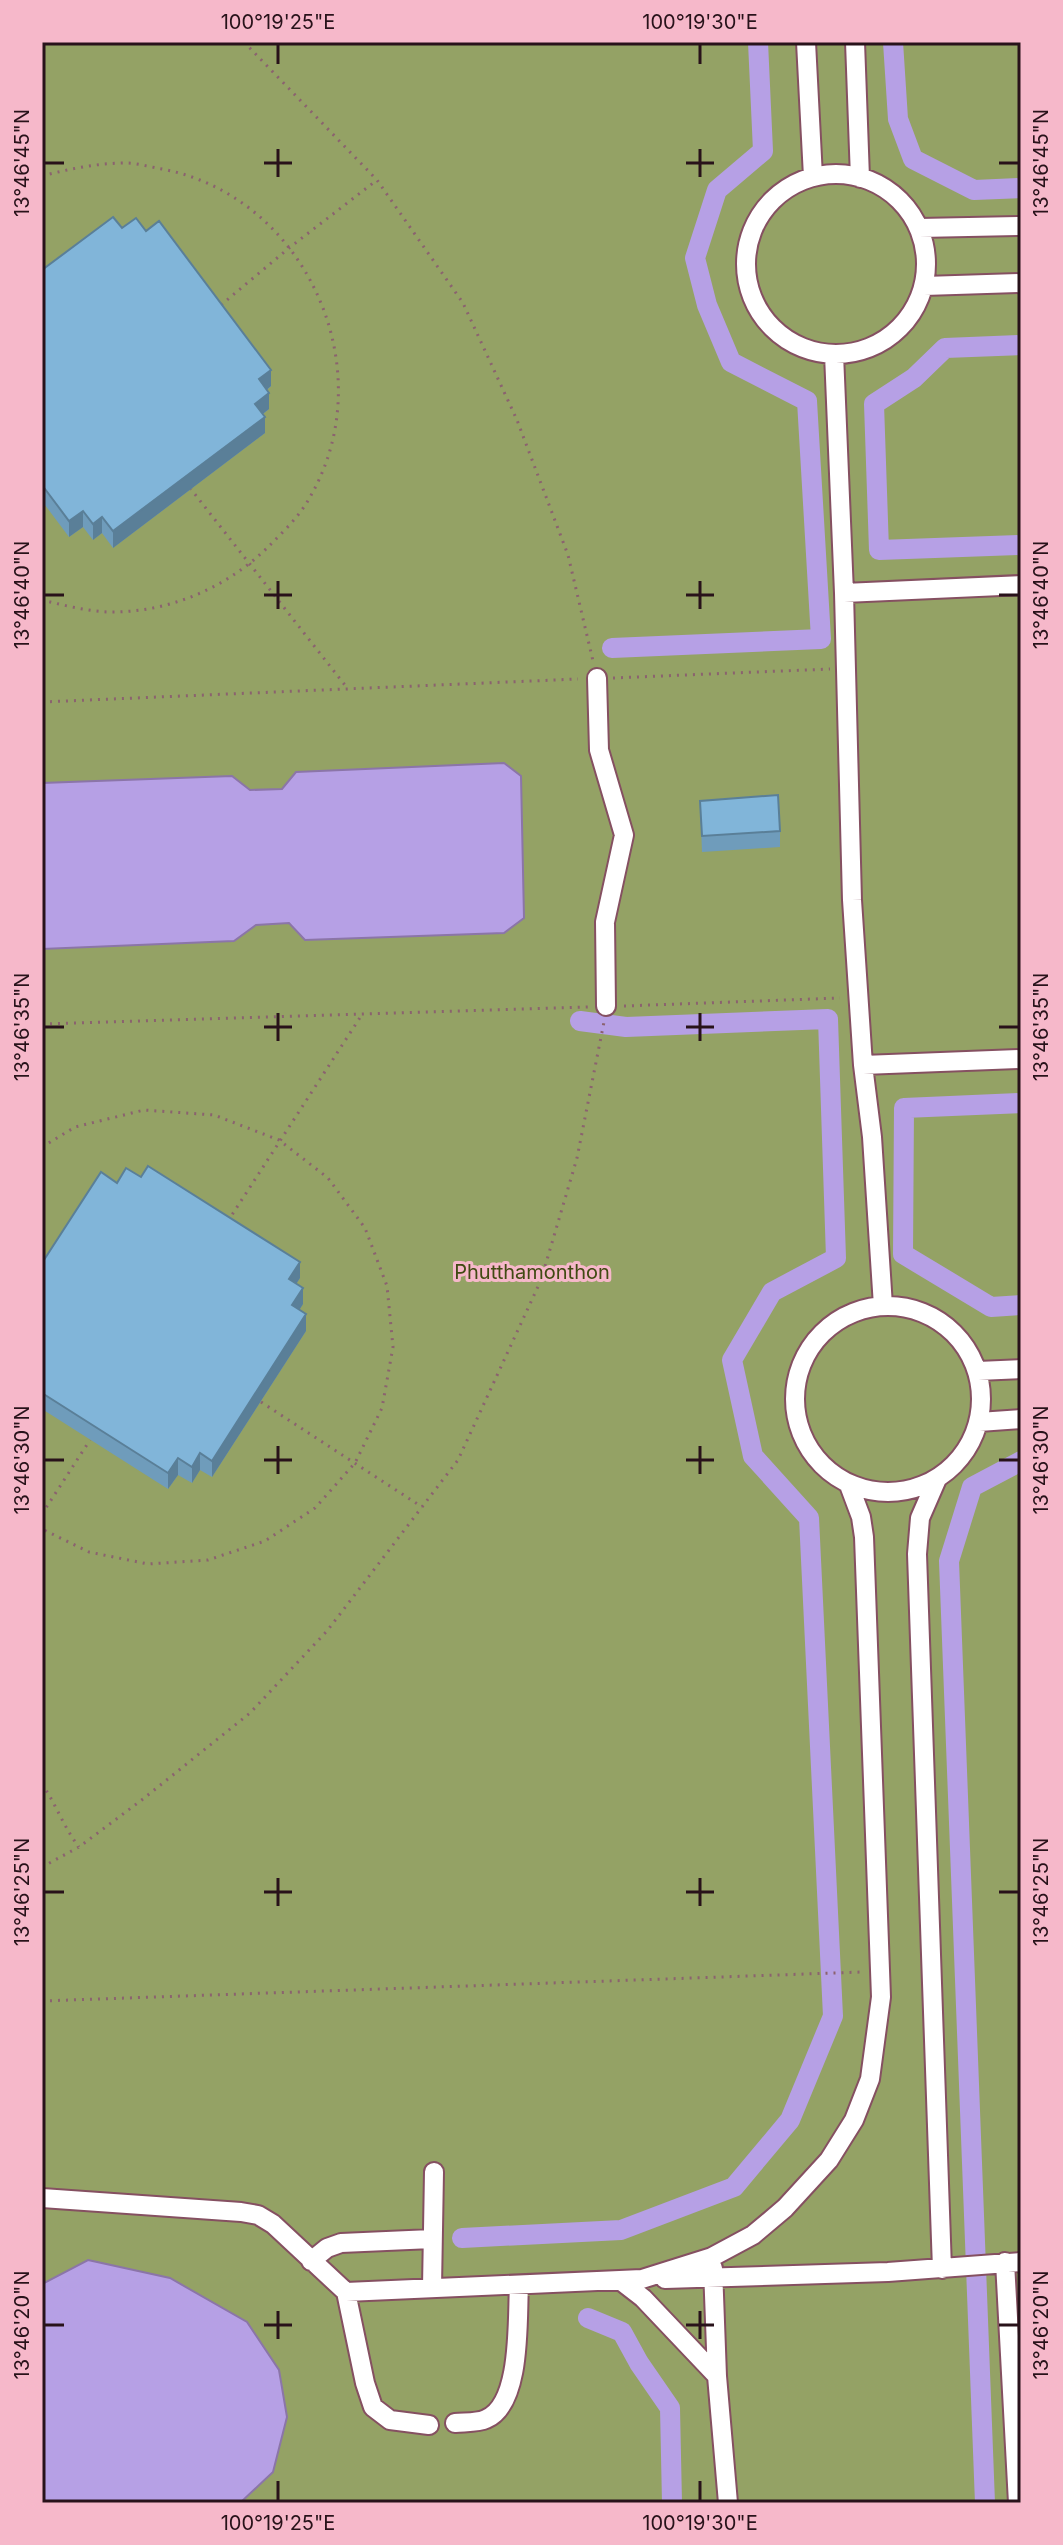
<svg xmlns="http://www.w3.org/2000/svg" width="1063" height="2545" font-family="Inter,sans-serif">
<style>
.green{fill:#94a265}
.water{fill:#b6a0e5;stroke:#8b75a8;stroke-width:2}
.lines{fill:none;stroke-linecap:round;stroke-linejoin:round}
.canal{stroke:#b6a0e5;stroke-width:20}
.minor-casing{stroke:#855061;stroke-width:22}
.path{stroke:#8b626f;stroke-width:3;stroke-dasharray:2 6;stroke-linecap:butt}
.minor{stroke:#fff;stroke-width:18}
.wall{fill:#6f9cbb}
.shaded-wall{fill:#5a7f98}
.building{fill:#81b5d9;stroke:#5a7f98;stroke-width:2}
.ticks{fill:none;stroke:#28121a;stroke-width:3}
.labels{text-anchor:middle;stroke-width:6;stroke-linejoin:round;paint-order:stroke}
.park-label{font-size:20px;fill:#414a13;stroke:#f6b8ca}
.neatline{fill:none;stroke:#28121a;stroke-width:3}
.ticks-label{font-size:20px;text-anchor:middle;fill:#28121a}
</style>
<rect width="100%" height="100%" fill="#f6b8ca"/>
<path class="green" d="M42,42H1021V2503H42Z"/>
<path class="water" d="M504,763L521,776L524,918L504,933L305,940L289,923L256,925L234,941L42,949V783L232,776L250,790L282,789L296,772Z
M88,2260L170,2278L247,2322L279,2370L287,2417L273,2472L240,2503H42V2284Z"/>
<g class="lines">
<path class="canal" d="M893,42L898,119L913,159L974,190L1021,188
M1021,345L945,348L914,378L874,404L879,550L1021,545
M612,648L821,639L807,401L731,362L707,305L695,258L717,190L763,151L758,42
M1021,1103L904,1108L903,1254L991,1307L1021,1305
M462,2238L621,2230L734,2187L790,2120L833,2016L809,1518L753,1456L732,1360L772,1292L836,1258L828,1019L626,1027L580,1021
M588,2318L622,2332L639,2363L670,2408L672,2503
M985,2503L949,1561L972,1487L1021,1461"/>
<g class="minor-casing">
<path id="minor" d="M806,42L813,177
M855,42L860,178
M746 264a90 90 0 1 1 180 0a90 90 0 1 1-180 0Z
M919,228L1021,226
M924,286L1021,283
M834,354L844,593L1021,585
M844,593L852,900L863,1065L872,1137L883,1306
M597,678L599,750L624,835L605,922L606,1006
M863,1065L1021,1059
M795 1399a93 93 0 1 1 186 0a93 93 0 1 1-186 0Z
M978,1371L1021,1369
M979,1422L1021,1419
M937,1479L920,1518L917,1554L942,2269
M42,2198L241,2212L258,2215L273,2224L346,2292L642,2279L712,2257L753,2235L785,2208L829,2160L854,2120L870,2079L881,1997L864,1537L861,1517L849,1485
M311,2261L327,2248L341,2243L432,2239
M1005,2262L1018,2503
M713,2268L717,2376L728,2503
M665,2279L888,2272L1021,2262
M621,2281L643,2298L717,2376
M432,2287L434,2172
M346,2292L365,2383L373,2407L390,2420L429,2425
M455,2423C465,2422 478,2423 486,2419C522,2404 517,2319 519,2285"/>
</g>
<path class="path" d="M244,42L377,180L463,303L517,420L568,555L593,661
M42,176C69,169 97,163 126,163C137,163 150,167 162,169C306,196 384,370 310,497C300,516 282,533 267,548C225,589 167,613 108,612C86,611 63,605 42,600
M221,305L289,248L377,180
M190,488L348,689
M613,678L830,669
M42,702L578,679
M624,1006L840,998
M42,1024L589,1007
M42,1147L75,1127L144,1110L214,1115L279,1140L328,1178L365,1228L387,1286L393,1347L382,1408L355,1463L315,1508L265,1541L208,1560L148,1564L89,1552L42,1529
M228,1221L363,1013
M261,1402L422,1507
M42,1514L90,1440
M42,1784C56,1804 64,1828 79,1847
M42,1867L79,1847L143,1799L250,1713L327,1631L458,1460L541,1280L577,1158L604,1022
M42,2001L862,1972"/>
<use href="#minor" class="minor"/>
</g>
<path class="wall" d="M122,228L271,386L267,390L269,409L263,414L265,433L113,548L102,533L93,540L83,527L69,537L42,501V270Z
M700,801L780,831V847L702,852Z
M141,1177L300,1278L296,1284L303,1304L299,1310L306,1331L212,1477L200,1470L192,1483L178,1475L168,1489L42,1409V1263L117,1183Z"/>
<path class="shaded-wall" d="M271,370V386L259,396V379Z
M269,393V409L255,420V404Z
M265,417V433L113,548V531Z
M83,511V527L69,537V521Z
M102,517V533L93,540V524Z
M300,1262V1278L289,1295V1279Z
M303,1288V1304L292,1322V1305Z
M306,1314V1331L212,1477V1461Z
M200,1453V1470L192,1483V1467Z
M178,1458V1475L168,1489V1473Z"/>
<path class="building" d="M113,217L122,228L136,218L146,231L159,221L271,370L259,379L269,393L255,404L265,417L113,531L102,517L93,524L83,511L69,521L42,485V270Z
M778,795L780,831L702,836L700,801Z
M148,1166L300,1262L289,1279L303,1288L292,1305L306,1314L212,1461L200,1453L192,1467L178,1458L168,1473L42,1393V1263L101,1172L117,1183L126,1168L141,1177Z"/>
<path class="ticks" d="M278,44V64M700,44V64M278,149V177M700,149V177M44,163H64M264,163H292M686,163H714M999,163H1019M278,581V609M700,581V609M44,595H64M264,595H292M686,595H714M999,595H1019M278,1013V1041M700,1013V1041M44,1027H64M264,1027H292M686,1027H714M999,1027H1019M278,1446V1474M700,1446V1474M44,1460H64M264,1460H292M686,1460H714M999,1460H1019M278,1878V1906M700,1878V1906M44,1892H64M264,1892H292M686,1892H714M999,1892H1019M278,2311V2339M700,2311V2339M44,2325H64M264,2325H292M686,2325H714M999,2325H1019M278,2481V2501M700,2481V2501"/>
<g class="labels">
<g class="park-label">
<text x="532" y="1279">Phutthamonthon</text>
</g>
</g>
<rect width="1063" height="2545" fill="none" stroke="#f6b8ca" stroke-width="88"/>
<rect x="44" y="44" width="975" height="2457" class="neatline"/>
<g class="ticks-label">
<text x="278" y="29">100°19'25"E</text>
<text x="700" y="29">100°19'30"E</text>
<text transform="translate(22 163) rotate(-90)" y="7">13°46'45"N</text>
<text transform="translate(1041 163) rotate(-90)" y="7">13°46'45"N</text>
<text transform="translate(22 595) rotate(-90)" y="7">13°46'40"N</text>
<text transform="translate(1041 595) rotate(-90)" y="7">13°46'40"N</text>
<text transform="translate(22 1027) rotate(-90)" y="7">13°46'35"N</text>
<text transform="translate(1041 1027) rotate(-90)" y="7">13°46'35"N</text>
<text transform="translate(22 1460) rotate(-90)" y="7">13°46'30"N</text>
<text transform="translate(1041 1460) rotate(-90)" y="7">13°46'30"N</text>
<text transform="translate(22 1892) rotate(-90)" y="7">13°46'25"N</text>
<text transform="translate(1041 1892) rotate(-90)" y="7">13°46'25"N</text>
<text transform="translate(22 2325) rotate(-90)" y="7">13°46'20"N</text>
<text transform="translate(1041 2325) rotate(-90)" y="7">13°46'20"N</text>
<text x="278" y="2530">100°19'25"E</text>
<text x="700" y="2530">100°19'30"E</text>
</g>
</svg>
